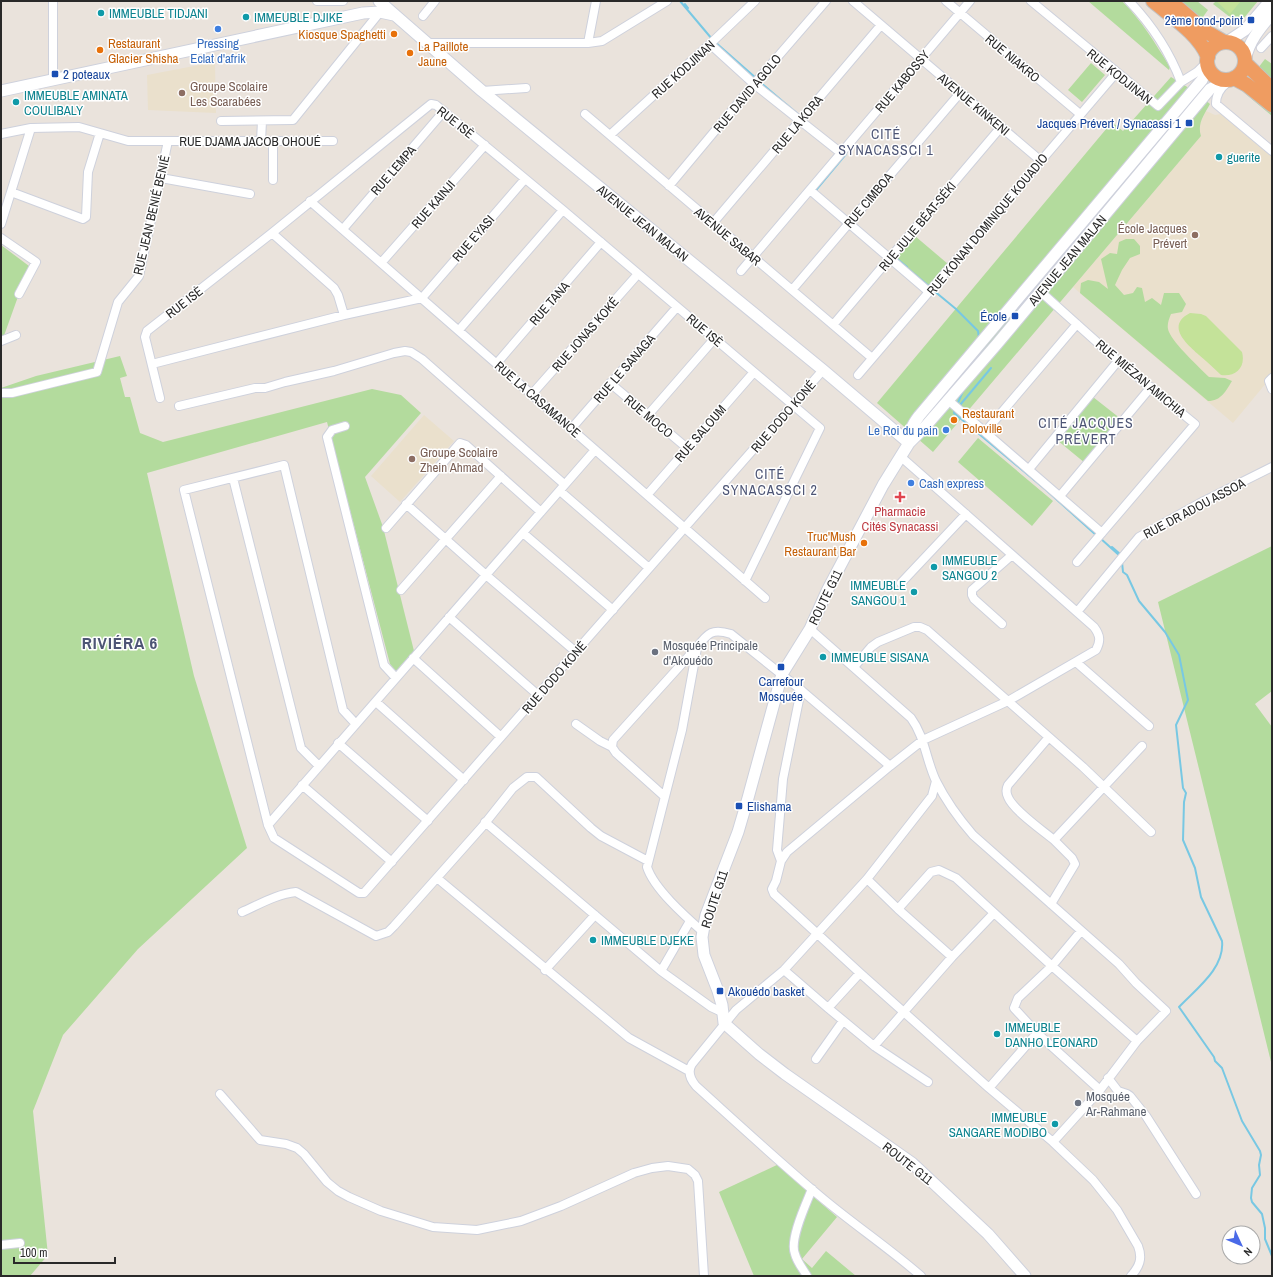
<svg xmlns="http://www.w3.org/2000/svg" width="1273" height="1277" font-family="'Archivo Narrow',sans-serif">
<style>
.education{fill:#eae0cc}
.green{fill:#b3db9d}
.pitch{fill:#c4e299}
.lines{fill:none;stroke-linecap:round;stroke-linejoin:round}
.stream{stroke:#78c8e3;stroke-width:2}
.street-casing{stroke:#ced1dc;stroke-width:10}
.secondary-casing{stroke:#ced1dc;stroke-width:13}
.highway-casing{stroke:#c3c3c3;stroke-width:16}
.street{stroke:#fff;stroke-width:8}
.secondary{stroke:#fff;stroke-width:11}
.highway{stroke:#ef9c61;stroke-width:14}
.culture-dot{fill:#0f9aa8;stroke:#fff;stroke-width:1.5}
.transit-dot{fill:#1a4fb4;stroke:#fff;stroke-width:1.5}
.shop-dot{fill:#3f7fe0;stroke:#fff;stroke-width:1.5}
.food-dot{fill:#e8710a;stroke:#fff;stroke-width:1.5}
.education-dot{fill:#8d6e63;stroke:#fff;stroke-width:1.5}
.health-dot{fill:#e0444e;stroke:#fff;stroke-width:1.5}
.worship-dot{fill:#6b7280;stroke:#fff;stroke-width:1.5}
.labels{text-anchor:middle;stroke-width:3;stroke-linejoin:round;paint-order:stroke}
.culture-label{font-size:13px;fill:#0d838f;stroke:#fff;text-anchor:start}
.transit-label{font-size:13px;fill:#164399;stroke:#fff;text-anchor:end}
.food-label{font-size:13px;fill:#c56008;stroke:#fff;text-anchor:start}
.shop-label{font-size:13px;fill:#366cbe;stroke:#fff}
.street-label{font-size:13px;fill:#292929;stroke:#fff}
.education-label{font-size:13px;fill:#785e54;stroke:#fff;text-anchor:start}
.health-label{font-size:13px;fill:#be3a42;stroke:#fff}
.worship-label{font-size:13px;fill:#5b616d;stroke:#fff;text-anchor:start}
.neighbourhood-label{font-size:14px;letter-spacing:1px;fill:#4d5575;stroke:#fff}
.district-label{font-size:17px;font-weight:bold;letter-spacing:1px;fill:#4d5575;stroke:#fff}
</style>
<rect width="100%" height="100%" fill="#eae3dc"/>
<path class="education" d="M215,62L216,113L148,110L147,75Z
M1206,111L1215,115L1221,114L1272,157V376L1233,423L1073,287L1201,136L1199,131L1200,124Z
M424,415L454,441L400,502L371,476Z"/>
<path class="green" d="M1088,1H1122C1142,21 1155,43 1170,67L1169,70Z
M1179,1H1197L1208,10L1200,21Z
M1216,1H1258L1239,24L1213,4Z
M1265,59L1272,64V116L1241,90Z
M1091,63L1105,75L1082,102L1068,90Z
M1171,77L1197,93L1210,104C1204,115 1197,124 1201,136L933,452L877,403L1112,122L1123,131Z
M915,236L948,264L929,286L896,258Z
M1126,239H1134L1140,246V254L1130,258L1122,270L1115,285L1124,295L1133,293L1137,287L1142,288L1145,302L1152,298L1161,305L1164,293H1179L1186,304L1182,312L1171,314C1169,319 1166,326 1169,332C1174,344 1199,367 1209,377L1225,378L1232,381C1226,391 1221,401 1208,401L1080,293L1081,283L1088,280L1099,282L1108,289L1101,259L1110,253L1117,254L1119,242Z
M1,245L29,266L1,344Z
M120,356L127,376L120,378L125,397H130L140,433L163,442L372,389L401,395L421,413L365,477L383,527L414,651L396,671L390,664L327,422L147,473L194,676L247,848L138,949L63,1035L33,1111L48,1255L30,1276H1V388L36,376Z
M1093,397L1121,419L1085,463L1057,440Z
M978,438L1053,501L1032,526L958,462Z
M1272,546V691L1255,704L1272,727V1066L1158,602Z
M779,1164L800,1185L837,1217L802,1259L812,1268L826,1251L856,1276H754L719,1192Z"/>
<path class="pitch" d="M1216,1H1241L1230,14Z
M1190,313L1201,314L1206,316L1242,352C1246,367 1236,377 1221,375C1214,368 1207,362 1199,355C1187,344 1165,326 1190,313Z"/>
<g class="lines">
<path class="stream" d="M680,1L712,39
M685,4L688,8
M715,42L757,79
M760,82L787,105
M786,104L799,115
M817,191L816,190L846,154
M896,258L907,267
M906,267L930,287
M933,290L956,309L978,331L979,338
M973,364L977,355
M957,405L963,391
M960,405L991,368
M955,409L954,413L1045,489L1096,535
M1100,538L1120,556
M1112,547L1120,554
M1122,562L1123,572L1127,575L1139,601L1165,632L1179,655L1188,700L1176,725L1183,788L1186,793L1184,802L1183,840L1195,868L1201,897L1222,941C1225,968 1196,989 1179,1007L1214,1057L1215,1061L1222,1068L1242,1121L1260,1151L1261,1155L1259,1165L1260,1175L1252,1188L1251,1198L1252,1202L1262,1214L1265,1228V1239L1272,1256"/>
<g class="street-casing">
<path id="street" d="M317,1H343
M853,1L1041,161
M946,1L1080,114
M1031,1L1158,106L1181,82L1197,72L1208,61
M1129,1C1151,24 1170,53 1181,82
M423,16L435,1
M428,43H588L602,41L667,1
M588,43L596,1
M710,44L754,84L841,153
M1261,48L1272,36
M53,79V1
M1227,83C1220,88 1216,95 1216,104L1272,151
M482,91L526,88
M585,114L872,358
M221,121L293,120L380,12
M1,134L31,128L79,127L128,141H333
M610,135L710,44L755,1
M261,141L262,121
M273,141V180
M161,178L250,194
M669,186L754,84L826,1
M810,190L929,292
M11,192L83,219L86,217L88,172L100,133
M310,201L765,598
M713,223L881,25
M1,224L31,128
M343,229L444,111
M272,233L334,288L338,295L344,315
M1,238L36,262L19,294
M381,263L485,145
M741,271L970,1
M792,290L960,93
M1041,292L1118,361L1195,424L1077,562
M833,325L1001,127
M459,330L563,210
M1,341L16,335
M497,363L601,242
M152,364L344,315L422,298L525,179
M858,375L1116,73
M1272,378L1269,381L1272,389
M610,383L687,448
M1,393H12L97,372L118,302L139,276L168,141
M532,394L638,274
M160,398L145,337L147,331L272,233L431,104L436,105L563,210L820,428L745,581
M948,400L1102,533
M179,406L255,388H265L285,382L334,371L394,353L405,351L411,352L422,359L564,484
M648,415L715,338
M345,426L332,430L327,437L384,665L396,678
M571,429L677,307
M985,432L1077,324
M1029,469L1118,361
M233,478L301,748L319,766
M560,491L649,568
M647,495L754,372
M1060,496L1151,387
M406,504L486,575L576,652
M386,528L460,443L466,445L541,512
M523,533L613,610
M901,583L966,514
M401,590L501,476
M1077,612L1139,537L1200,503L1272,467
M449,617L538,695
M1002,624L974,599L972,595V590L1012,555
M810,629L911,718C925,737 926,760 936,781C945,799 960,820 973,835L1119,964L1136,983L1166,1011L1137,1041L1100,1090L1053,1142
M697,648L682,730L647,867C654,889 686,917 703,932
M413,658L501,737
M1076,662L1149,726
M854,667L871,647L878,642L914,627H920L927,630L1083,767L1151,832
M801,690L783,779L777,850L781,861L787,852L890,766L923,740L1008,701L1096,650C1101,641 1100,635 1094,627L900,456
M376,702L464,780
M355,723L343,710L284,465L184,490L268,825L274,838L359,893H364L823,370
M576,724L600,741L612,747
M1049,737L1008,785C1006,789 1006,793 1008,797C1013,810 1042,830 1054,840
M338,743L428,821
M302,785L392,862
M664,796L616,753L612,747L613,740L697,647C708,633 712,628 731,634L801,690L890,766
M485,822L661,971L711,1007L724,1013
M268,825L595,450
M781,861L776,881L772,889L774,894L860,973L989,1088L1053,1142L1093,1180L1117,1210L1138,1246C1143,1259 1139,1267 1131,1276
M437,878L629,1038L689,1071
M867,879L898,909L952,957
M1051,904L1075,864L1072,858L1054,840L1142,746
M898,909L931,872L939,870L956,878L1052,966L1137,1041
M242,912C260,904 277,894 296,892L376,936L388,932L394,926L482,827L513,788L527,777H536L591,828L601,836L648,861
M1081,931L1052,966L1018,998L1014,1008L1037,1033L1100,1090
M545,970L595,915
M784,970L828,1008L874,1046L928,1082
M661,971L690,921
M828,1008L860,973
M874,1046L952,957L994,913
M816,1059L843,1021
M1108,1078L1118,1091L1127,1094L1130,1096L1146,1116L1196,1194
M989,1088L1037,1033
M220,1094L260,1140L286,1144L297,1148L304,1154L327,1182L338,1191L349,1197L381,1211L433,1227L477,1230L521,1221L561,1206L634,1173L652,1168L668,1166L688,1169L695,1175L698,1181L704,1276
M1,1245L20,1243
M807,1276C803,1269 797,1262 795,1254C789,1240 806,1204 812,1189
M921,1276C889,1248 853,1224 821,1197C778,1161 737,1123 696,1086C690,1079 687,1072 692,1064L736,1010L784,970L867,879L932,796L936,781"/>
</g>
<g class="secondary-casing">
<path id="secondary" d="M379,1L482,91L823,370L909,443
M1227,42L1245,30L1270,1
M1245,60C1249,41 1260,28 1272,14
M1,91L363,13L380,12L394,15
M909,443C909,432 912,425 919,416L1202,80L1208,67
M1025,1276L988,1234L912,1163L785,1074L759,1054L724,1023L722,1005L718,991L704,955L702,937L706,915L738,832L748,798L782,674L810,629L828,589L883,485L909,443L924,428L997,344L1210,89L1227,80"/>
</g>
<g class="highway-casing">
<path id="highway" d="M1153,1C1172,17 1199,34 1208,57
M1170,1L1205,31L1224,42
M1207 61a19 19 0 1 1 38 0a19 19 0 1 1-38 0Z
M1245,63L1272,89
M1234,78L1247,85L1272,105"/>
</g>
<use href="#street" class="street"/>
<use href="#secondary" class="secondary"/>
<use href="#highway" class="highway"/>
</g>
<g class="culture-dot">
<circle cx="101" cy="13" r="4"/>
<circle cx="246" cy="17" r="4"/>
<circle cx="16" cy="102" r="4"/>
<circle cx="1219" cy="157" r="4"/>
<circle cx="934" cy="567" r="4"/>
<circle cx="914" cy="592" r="4"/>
<circle cx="823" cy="657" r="4"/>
<circle cx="593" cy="940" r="4"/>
<circle cx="997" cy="1034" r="4"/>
<circle cx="1055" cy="1124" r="4"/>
</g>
<g class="transit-dot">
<rect x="1247" y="16" width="8" height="8" rx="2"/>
<rect x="51" y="70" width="8" height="8" rx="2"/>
<rect x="1185" y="119" width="8" height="8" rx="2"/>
<rect x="1011" y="312" width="8" height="8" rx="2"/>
<rect x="777" y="663" width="8" height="8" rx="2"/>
<rect x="735" y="802" width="8" height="8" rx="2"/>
<rect x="716" y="987" width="8" height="8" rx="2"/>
</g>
<g class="shop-dot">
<circle cx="218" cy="29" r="4"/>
<circle cx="946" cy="430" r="4"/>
<circle cx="911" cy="483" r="4"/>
</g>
<g class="food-dot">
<circle cx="394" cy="34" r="4"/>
<circle cx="100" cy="50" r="4"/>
<circle cx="410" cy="53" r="4"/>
<circle cx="954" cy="420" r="4"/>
<circle cx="864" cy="543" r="4"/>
</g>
<g class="education-dot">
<circle cx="182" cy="93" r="4"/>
<circle cx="1195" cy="235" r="4"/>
<circle cx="412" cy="459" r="4"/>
</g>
<path class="health-dot" d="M898 491h4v4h4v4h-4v4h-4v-4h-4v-4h4z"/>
<g class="worship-dot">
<circle cx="655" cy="652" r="4"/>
<circle cx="1078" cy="1103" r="4"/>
</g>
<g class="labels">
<g class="culture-label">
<text x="109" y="18">IMMEUBLE TIDJANI</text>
<text x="254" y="22">IMMEUBLE DJIKE</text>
<text x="24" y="100">IMMEUBLE AMINATA<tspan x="24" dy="15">COULIBALY</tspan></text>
<text x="1227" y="162">guerite</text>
<text x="942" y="565">IMMEUBLE<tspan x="942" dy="15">SANGOU 2</tspan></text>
<text x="906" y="590" text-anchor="end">IMMEUBLE<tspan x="906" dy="15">SANGOU 1</tspan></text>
<text x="831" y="662">IMMEUBLE SISANA</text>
<text x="601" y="945">IMMEUBLE DJEKE</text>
<text x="1005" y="1032">IMMEUBLE<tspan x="1005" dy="15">DANHO LEONARD</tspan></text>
<text x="1047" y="1122" text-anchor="end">IMMEUBLE<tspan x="1047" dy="15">SANGARE MODIBO</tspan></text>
</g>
<g class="transit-label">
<text x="1243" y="25">2ème rond-point</text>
<text x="63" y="79" text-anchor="start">2 poteaux</text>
<text x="1181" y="128">Jacques Prévert / Synacassi 1</text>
<text x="1007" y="321">École</text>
<text x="781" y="686" text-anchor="middle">Carrefour<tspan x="781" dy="15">Mosquée</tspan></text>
<text x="747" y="811" text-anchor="start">Elishama</text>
<text x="728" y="996" text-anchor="start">Akouédo basket</text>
</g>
<g class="food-label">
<text x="386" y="39" text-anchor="end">Kiosque Spaghetti</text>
<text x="108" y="48">Restaurant<tspan x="108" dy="15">Glacier Shisha</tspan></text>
<text x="418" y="51">La Paillote<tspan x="418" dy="15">Jaune</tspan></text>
<text x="962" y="418">Restaurant<tspan x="962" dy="15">Poloville</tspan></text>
<text x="856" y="541" text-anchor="end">Truc'Mush<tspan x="856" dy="15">Restaurant Bar</tspan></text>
</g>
<g class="shop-label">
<text x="218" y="48">Pressing<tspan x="218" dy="15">Eclat d'afrik</tspan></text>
<text x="938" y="435" text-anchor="end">Le Roi du pain</text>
<text x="919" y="488" text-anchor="start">Cash express</text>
</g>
<g class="street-label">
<text transform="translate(1013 58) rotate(40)" y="5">RUE NIAKRO</text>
<text transform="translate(683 69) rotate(-42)" y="5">RUE KODJINAN</text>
<text transform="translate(1120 76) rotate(39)" y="5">RUE KODJINAN</text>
<text transform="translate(902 81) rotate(-50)" y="5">RUE KABOSSY</text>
<text transform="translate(747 93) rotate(-50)" y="5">RUE DAVID AGOLO</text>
<text transform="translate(974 104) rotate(40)" y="5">AVENUE KINKENI</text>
<text transform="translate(456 122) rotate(38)" y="5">RUE ISÈ</text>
<text transform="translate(797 124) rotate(-50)" y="5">RUE LA KORA</text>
<text x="250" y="146">RUE DJAMA JACOB OHOUÉ</text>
<text transform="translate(393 170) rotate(-49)" y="5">RUE LEMPA</text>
<text transform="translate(868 200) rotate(-50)" y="5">RUE CIMBOA</text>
<text transform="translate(433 204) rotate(-49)" y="5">RUE KAINJI</text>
<text transform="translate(151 215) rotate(-77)" y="5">RUE JEAN BENIÉ BENIÉ</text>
<text transform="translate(643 223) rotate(39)" y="5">AVENUE JEAN MALAN</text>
<text transform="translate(987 224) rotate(-50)" y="5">RUE KONAN DOMINIQUE KOUADIO</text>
<text transform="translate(917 226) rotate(-50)" y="5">RUE JULIE BÉAT-SÉKI</text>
<text transform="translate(728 236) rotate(40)" y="5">AVENUE SABAR</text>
<text transform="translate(473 238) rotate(-49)" y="5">RUE EYASI</text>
<text transform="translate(1067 260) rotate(-50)" y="5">AVENUE JEAN MALAN</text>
<text transform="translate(184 302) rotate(-38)" y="5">RUE ISÈ</text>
<text transform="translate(549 303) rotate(-49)" y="5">RUE TANA</text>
<text transform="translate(705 330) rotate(40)" y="5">RUE ISÈ</text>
<text transform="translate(585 334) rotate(-49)" y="5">RUE JONAS KOKÉ</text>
<text transform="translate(624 368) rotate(-49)" y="5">RUE LE SANAGA</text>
<text transform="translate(1141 378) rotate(40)" y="5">RUE MIÉZAN AMICHIA</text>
<text transform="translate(538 399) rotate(41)" y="5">RUE LA CASAMANCE</text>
<text transform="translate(649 416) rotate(40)" y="5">RUE MOCO</text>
<text transform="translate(783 416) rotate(-49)" y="5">RUE DODO KONÉ</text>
<text transform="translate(700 433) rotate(-49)" y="5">RUE SALOUM</text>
<text transform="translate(1194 508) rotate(-28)" y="5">RUE DR ADOU ASSOA</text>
<text transform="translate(825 597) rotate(-64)" y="5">ROUTE G11</text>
<text transform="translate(554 677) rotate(-49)" y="5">RUE DODO KONÉ</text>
<text transform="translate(714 899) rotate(-72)" y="5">ROUTE G11</text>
<text transform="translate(908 1163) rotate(38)" y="5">ROUTE G11</text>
</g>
<g class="education-label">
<text x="190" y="91">Groupe Scolaire<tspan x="190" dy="15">Les Scarabées</tspan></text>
<text x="1187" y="233" text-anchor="end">École Jacques<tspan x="1187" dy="15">Prévert</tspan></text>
<text x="420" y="457">Groupe Scolaire<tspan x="420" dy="15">Zhein Ahmad</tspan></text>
</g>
<g class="health-label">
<text x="900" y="516">Pharmacie<tspan x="900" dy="15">Cités Synacassi</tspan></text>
</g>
<g class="worship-label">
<text x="663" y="650">Mosquée Principale<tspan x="663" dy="15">d'Akouédo</tspan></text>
<text x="1086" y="1101">Mosquée<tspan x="1086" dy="15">Ar-Rahmane</tspan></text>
</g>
<g class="neighbourhood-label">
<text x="886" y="139">CITÉ<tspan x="886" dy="16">SYNACASSCI 1</tspan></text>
<text x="1086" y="428">CITÉ JACQUES<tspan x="1086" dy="16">PRÉVERT</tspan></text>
<text x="770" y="479">CITÉ<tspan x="770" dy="16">SYNACASSCI 2</tspan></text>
</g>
<g class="district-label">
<text x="120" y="649">RIVIÉRA 6</text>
</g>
</g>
<rect width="1273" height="1277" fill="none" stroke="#292929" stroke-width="4"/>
<g transform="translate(1241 1245) rotate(134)"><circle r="19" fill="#ffffff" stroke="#a9a9a9"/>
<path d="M0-3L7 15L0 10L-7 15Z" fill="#4a6ae8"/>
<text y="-6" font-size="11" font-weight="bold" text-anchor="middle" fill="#292929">N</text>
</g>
<path d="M14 1257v6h101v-6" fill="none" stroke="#292929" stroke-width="2"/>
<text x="20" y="1257" font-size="12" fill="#292929" stroke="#ffffff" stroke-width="3" paint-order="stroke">100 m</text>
</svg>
